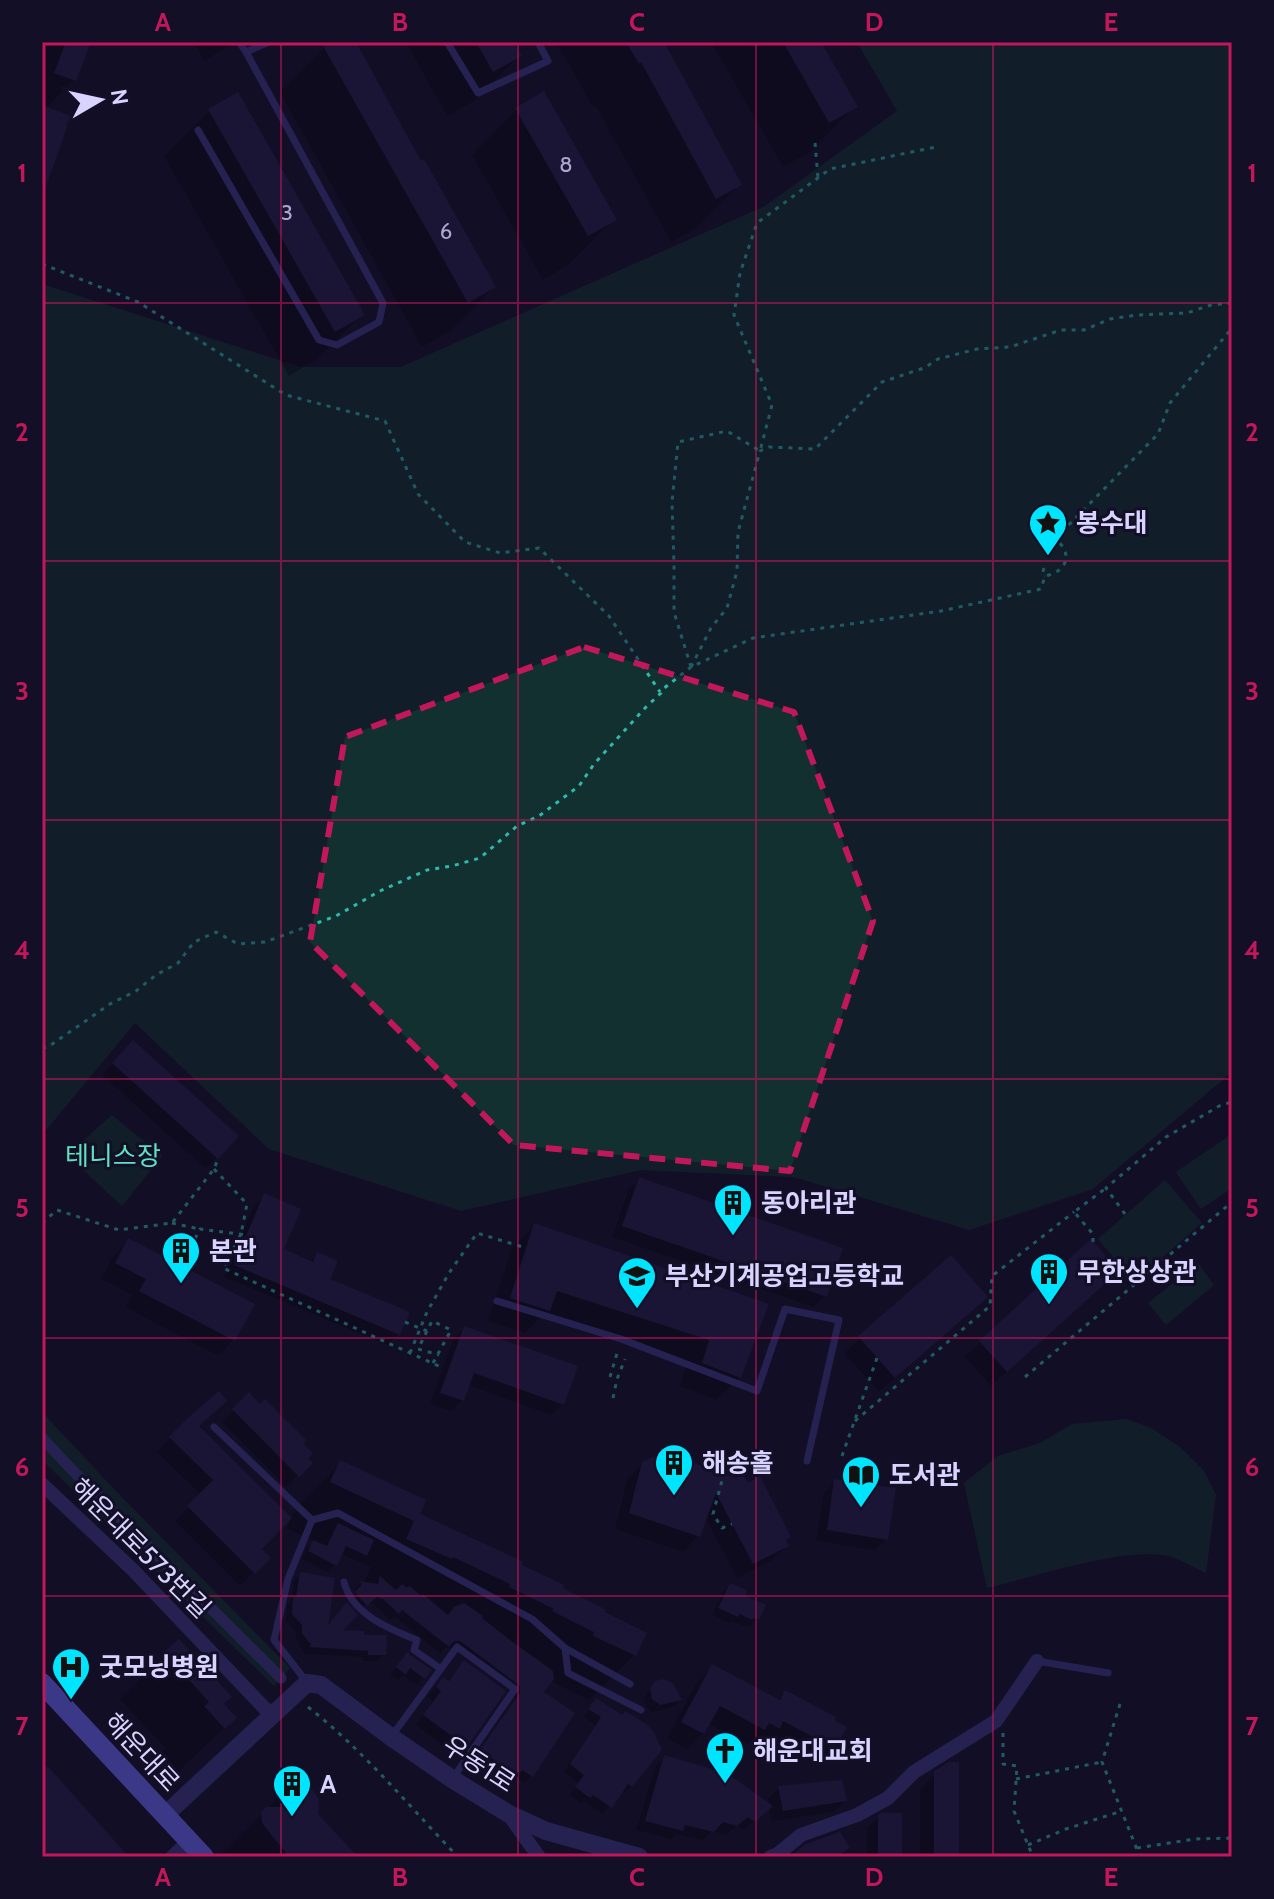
<svg xmlns="http://www.w3.org/2000/svg" width="1274" height="1899" font-family="Cabin,'Noto Sans KR',sans-serif">
<style>
.green{fill:#12302f}
.shadow{fill:#0007}
.building{fill:#241b47}
.lines{fill:none;stroke-linecap:round;stroke-linejoin:round}
.path{stroke:#2fb8b0;stroke-width:3;stroke-dasharray:4 6;stroke-linecap:butt}
.service{stroke:#3d3a85;stroke-width:7}
.pedestrian{stroke:#3d3a85;stroke-width:11}
.minor{stroke:#3d3a85;stroke-width:14}
.tertiary{stroke:#3d3a85;stroke-width:18}
.secondary{stroke:#6f6bff;stroke-width:20}
.marked{fill:none;stroke:#c2185b;stroke-width:6;stroke-dasharray:16 10;stroke-linejoin:round}
.grid{fill:none;stroke:#c2185b;stroke-width:2;stroke-opacity:0.55}
.labels{text-anchor:middle;stroke-width:6;stroke-linejoin:round;paint-order:stroke}
.number-label{font-size:22px;fill:#aca6d1}
.poi-label{font-size:26px;font-weight:bold;fill:#d9d4ff;stroke:#130f26;text-anchor:start}
.park-label{font-size:26px;fill:#5fe0c0;stroke:#130f26}
.street-label{font-size:26px;fill:#d9d4ff;stroke:#130f26}
.neatline{fill:none;stroke:#c2185b;stroke-width:3}
.grid-label{font-size:26px;text-anchor:middle;font-weight:bold;fill:#c2185b}
</style>
<rect width="100%" height="100%" fill="#130f26"/>
<path class="green" d="M857,42H1232V1072L1093,1189L969,1230L794,1177L641,1170L461,1211L269,1149L135,1023L42,1135V284L300,367H401L765,206L897,111Z
M112,1115L162,1156L122,1206L67,1155Z
M1232,1134V1188L1201,1209L1176,1172Z
M1165,1180L1202,1223L1134,1282L1098,1239Z
M1198,1263L1214,1285L1166,1325L1148,1303Z
M42,1412L110,1485L290,1668L274,1686L42,1460Z
M1126,1419L1151,1428L1180,1447L1204,1471L1216,1495L1206,1573C1195,1568 1183,1561 1172,1557C1131,1544 1031,1578 987,1588L964,1483L998,1456L1040,1443L1072,1424Z"/>
<path class="shadow" d="M42,42H89L74,80L45,109L42,190Z
M194,42H235L204,61Z
M334,42H353L420,163L494,287L449,332L422,347L280,92L325,47Z
M406,42H512L519,56L474,101L447,116Z
M556,42H662L740,184L695,229L671,242L596,106L593,107Z
M711,42H818L855,106L810,152L783,167Z
M517,109L614,219L569,264L543,280L472,155Z
M210,111L362,314L317,359L289,376L164,156Z
M122,1054L217,1158L206,1169L102,1075Z
M640,1180L825,1296L813,1307L612,1237L628,1191Z
M264,1196L281,1250L310,1262L318,1254L328,1280L399,1334L387,1345L224,1277L253,1207Z
M535,1225L766,1306L740,1377L716,1400L680,1386L687,1363L542,1316L525,1333L488,1321L512,1248Z
M129,1240L252,1304L233,1340L218,1356L125,1307L132,1295L101,1279L113,1256Z
M1101,1286L991,1386L965,1357L980,1342Z
M970,1312L879,1392L844,1353L860,1338Z
M464,1328L563,1404L551,1415L468,1385L462,1400L451,1411L430,1404L453,1339Z
M249,1395L310,1463L286,1487L222,1422Z
M190,1418L196,1427L259,1549L268,1558L240,1586L175,1521L201,1495L157,1452Z
M341,1463L417,1515L520,1566L603,1613L645,1633L634,1655L589,1700L550,1681L541,1692L572,1713L531,1776L524,1783L514,1776L510,1780L494,1769L492,1770L475,1758L514,1702L515,1697L513,1691L452,1648H445L440,1653L394,1616L390,1620L373,1603L372,1605L369,1602L359,1612L349,1600L357,1592L354,1590L360,1583L363,1584L371,1567L341,1554L335,1565L328,1572L302,1559L306,1549L315,1541L286,1528L296,1508Z
M643,1463H686L785,1541L787,1545L771,1561L737,1578L705,1517L698,1536L683,1552L615,1529L627,1480Z
M835,1481L886,1539L875,1550L816,1541L824,1492Z
M301,1574L325,1630L362,1637L384,1654L378,1661H363V1657L305,1654L296,1640V1632L286,1621L287,1605L291,1602L294,1581Z
M730,1585L744,1597L758,1619L750,1626L746,1624L744,1627L732,1621L729,1623L712,1615L723,1592Z
M179,1642L222,1705L234,1718L178,1772L160,1753L165,1748L120,1699Z
M407,1654L429,1671L417,1685L403,1675L398,1680L390,1675Z
M464,1663L503,1691L465,1746L456,1755L416,1725L433,1701L428,1697L434,1688L444,1679L447,1682Z
M713,1666L777,1700L785,1692L833,1748L818,1764L768,1737L763,1743L754,1738L748,1744L708,1723L703,1733L687,1749L667,1738L697,1682Z
M656,1682L680,1700L673,1707L652,1712L646,1706L644,1697Z
M596,1701L631,1786L624,1793L621,1791L603,1814L584,1801L582,1804L570,1795L578,1783L564,1772L595,1725L583,1717Z
M665,1757L769,1806L768,1799L779,1788L845,1801L833,1812L772,1821L769,1807L744,1830L737,1825L726,1835L712,1831L703,1840L677,1834L672,1839L636,1830L655,1767Z
M936,1773L957,1857H920V1789Z
M289,1788L356,1857H218L267,1809Z
M879,1817L900,1857H867V1828Z"/>
<path class="building" d="M66,42H91L76,81L54,73Z
M330,42H356L421,161L424,159L496,287L468,303L323,46Z
M476,42H514L522,56L493,72Z
M626,42H664L742,185L716,199L641,62L639,64Z
M783,42H821L858,107L829,123Z
M544,91L617,220L588,236L515,108Z
M238,92L365,315L335,332L208,109Z
M42,105L71,116L44,192L42,191Z
M133,1040L239,1136L218,1159L112,1063Z
M639,1177L843,1248L827,1297L622,1226Z
M264,1193L301,1209L284,1249L313,1262L317,1252L338,1261L330,1279L410,1312L400,1335L234,1265Z
M534,1223L769,1304L741,1378L702,1363L709,1340L557,1291L550,1311L510,1298Z
M128,1238L255,1304L235,1341L139,1291L146,1279L115,1263Z
M1091,1239L1119,1271L1007,1372L979,1341Z
M951,1255L988,1297L895,1378L858,1336Z
M464,1326L578,1366L564,1405L474,1373L464,1401L440,1393Z
M219,1391L227,1401L199,1426L292,1518L262,1549L271,1558L255,1574L187,1506L213,1480L169,1437L189,1417Z
M249,1392L260,1404L265,1399L306,1440L304,1444L313,1453L308,1458L313,1463L299,1477L232,1409Z
M670,1449L683,1453L688,1461L736,1478L743,1474L748,1483L760,1476L791,1537L786,1540L789,1546L753,1564L716,1493L700,1537L629,1513L642,1462Z
M340,1460L426,1500L420,1514L522,1561V1565L564,1585L563,1588L605,1609V1612L647,1633L636,1656L593,1636L594,1632L552,1611L554,1609L509,1587L510,1584L453,1557L452,1559L406,1539L414,1521L330,1482Z
M834,1479L896,1488L888,1540L827,1530Z
M338,1523L374,1540L367,1556L346,1546L337,1566L308,1551L313,1540L327,1546Z
M300,1572L335,1578L328,1625L347,1602L358,1615L343,1630L364,1631V1635H387L386,1655H368V1651L309,1647L311,1645L302,1633V1625L292,1614L293,1597H296Z
M380,1576L396,1590L402,1584L407,1588L410,1586L421,1596L423,1594L448,1615L454,1607L464,1603L483,1616L482,1618L510,1640L553,1671L554,1679L544,1692L575,1713L533,1777L522,1770L519,1774L502,1763L501,1765L480,1750L520,1693V1686L460,1641H454L449,1647L402,1610L399,1614L382,1598L380,1599L377,1597L367,1606L355,1592L362,1584L359,1581L378,1584Z
M730,1583L746,1590V1596L766,1605L759,1620L754,1618L752,1620L740,1614L738,1617L718,1608Z
M179,1639L232,1697L224,1704L237,1718L225,1729L204,1706L209,1702L164,1652Z
M408,1651L410,1655L432,1670L425,1679L410,1668L406,1675L396,1667Z
M464,1660L506,1691L467,1747L423,1715L441,1691L436,1687L443,1677L449,1681Z
M712,1664L780,1700L785,1690L836,1717L835,1721L847,1727L835,1749L783,1721L780,1729L769,1723L765,1730L720,1706L704,1734L681,1722Z
M664,1679L673,1683L682,1700L660,1705L652,1699L650,1688L655,1681Z
M596,1698L622,1715L625,1711L646,1724L654,1732L662,1750L632,1787L628,1784L612,1808L593,1795L590,1798L575,1787L584,1775L570,1764L601,1717L588,1709Z
M664,1755L712,1769L718,1772L720,1768L773,1806L755,1822L748,1817L737,1826L723,1822L714,1832L685,1825L683,1831L645,1821Z
M42,1762L52,1771L129,1857H42Z
M949,1762H959V1857H934V1771Z
M842,1780L847,1801L783,1811L778,1786Z
M288,1786L311,1788L319,1799L318,1814L358,1857H316L313,1854L289,1857L262,1823L261,1812L266,1807H285V1790Z
M881,1813H902V1857H878V1815Z
M840,1832L850,1848L835,1857H790L806,1844Z"/>
<g class="lines">
<path class="path" d="M815,143L818,178
M42,264L138,302L286,395L385,421L418,494L465,542L500,553L539,548L609,616L660,692
M1044,568L1042,575L1045,576
M691,667L674,612V565L672,502L678,442L727,431L760,451L772,405L734,315L740,273L757,223L830,169L936,147
M691,667L711,628L727,608L737,571L738,532L760,451L769,447L815,449L882,382L924,368L938,359L977,349L1010,347L1061,330H1084L1110,319L1137,315L1187,313L1211,305L1232,303
M42,1048L48,1047L110,1004L136,991L156,975L178,963L194,942L216,932L238,944L265,942L336,916L380,891L427,870L452,866L480,858L517,826L539,816L579,786L594,764L646,707L661,693L663,689L691,667L753,638L941,611L1041,589L1045,576C1067,572 1074,553 1055,539L1158,434L1170,403L1232,328
M214,1169L247,1204L241,1234L223,1268L443,1368
M1125,1214L1106,1188L1166,1137L1221,1105L1232,1102
M42,1223L57,1210L119,1230L172,1223L214,1169L218,1159
M172,1223L199,1229
M1093,1242V1234L1074,1212L1106,1188
M181,1265L200,1229L246,1235
M405,1322L427,1331
M410,1353L427,1312L449,1273L477,1233L526,1248
M433,1363L451,1330L432,1321L418,1349L439,1355
M610,1377L618,1350
M1025,1377L1232,1202
M613,1398L617,1379L625,1359
M855,1421L990,1306L992,1276L1074,1212
M842,1456L877,1358
M727,1462L713,1514L722,1528L732,1524
M1120,1704L1102,1762L1140,1857
M308,1707C363,1750 409,1806 458,1857
M1003,1733V1764L1017,1766L1014,1811L1033,1857
M1016,1779L1102,1762
M1028,1845L1066,1829L1122,1811
M1137,1848L1195,1839L1232,1838"/>
<path class="service" d="M239,42L246,52L269,42
M447,42L478,93L548,61L538,42
M198,130L319,340L337,345L379,322L383,303L246,52
M497,1301L621,1339L757,1391L785,1309L839,1320L807,1461
M214,1427L312,1520
M312,1520L338,1513L532,1619L565,1648L630,1684
M344,1582C352,1614 389,1629 417,1640L414,1650L441,1669
M565,1648L568,1673L641,1710
M1037,1661L1108,1673
M306,1681L274,1640L288,1579L312,1520
M391,1737L457,1647L515,1689L453,1778"/>
<path class="pedestrian" d="M42,1438L77,1475L281,1678"/>
<path class="minor" d="M42,1484L133,1570L272,1716
M509,1815L539,1857
M172,1857L189,1841
M770,1857L778,1854L801,1835L857,1815L888,1798L914,1772L996,1721L1037,1661"/>
<path class="tertiary" d="M165,1815L307,1683L321,1685L391,1737L452,1779L509,1814L546,1831L639,1857"/>
<path class="secondary" d="M42,1683L204,1857"/>
</g>
<path d="M0 0H1274V1899H0ZM584,647L794,712L873,921L790,1171L514,1145L310,942L345,737Z" fill="#130f26" fill-opacity=".55" fill-rule="evenodd"/>
<path class="marked" d="M584,647L794,712L873,921L790,1171L514,1145L310,942L345,737Z"/>
<path class="grid" d="M281,42V1857M518,42V1857M756,42V1857M993,42V1857M42,303H1232M42,561H1232M42,820H1232M42,1079H1232M42,1338H1232M42,1596H1232"/>
<defs>
<g id="sight-pin" transform="scale(2)"><path d="M0 17L-7.5 6A9.5 9.5 0 1 1 7.5 6Z" fill="#00e5ff" stroke="#130f26"/><path d="M0-6L1.8-2.2L6-1.7L2.9 1.2L3.7 5.4L0 3.3L-3.7 5.4L-2.9 1.2L-6-1.7L-1.8-2.2Z" fill="#111"/></g>
<g id="building-pin" transform="scale(2)"><path d="M0 17L-7.5 6A9.5 9.5 0 1 1 7.5 6Z" fill="#00e5ff" stroke="#130f26"/><path d="M-4-6H4V6H1V3H-1V6H-4ZM-2.5-4.3h1.7v1.8h-1.7ZM.8-4.3h1.7v1.8H.8ZM-2.5-1h1.7V.8h-1.7ZM.8-1h1.7V.8H.8Z" fill="#111"/></g>
<g id="school-pin" transform="scale(2)"><path d="M0 17L-7.5 6A9.5 9.5 0 1 1 7.5 6Z" fill="#00e5ff" stroke="#130f26"/><path d="M0-5L7-2L0 1L-7-2ZM-4 1L0 2.5L4 1V4Q0 6-4 4Z" fill="#111"/></g>
<g id="library-pin" transform="scale(2)"><path d="M0 17L-7.5 6A9.5 9.5 0 1 1 7.5 6Z" fill="#00e5ff" stroke="#130f26"/><path d="M-6-4Q-3-5.5-.7-3.5V5Q-3 3-6 4ZM6-4Q3-5.5 .7-3.5V5Q3 3 6 4Z" fill="#111"/></g>
<g id="hospital-pin" transform="scale(2)"><path d="M0 17L-7.5 6A9.5 9.5 0 1 1 7.5 6Z" fill="#00e5ff" stroke="#130f26"/><path d="M-5-5h3v3.5h4V-5h3V5h-3V1.5h-4V5h-3Z" fill="#111"/></g>
<g id="church-pin" transform="scale(2)"><path d="M0 17L-7.5 6A9.5 9.5 0 1 1 7.5 6Z" fill="#00e5ff" stroke="#130f26"/><path d="M-1.2-6h2.4v3.5h3.3v2.4h-3.3V6h-2.4V-.1h-3.3v-2.4h3.3Z" fill="#111"/></g>
</defs>
<g fill-rule="evenodd">
<use href="#sight-pin" x="1048" y="523"/>
<use href="#building-pin" x="733" y="1203"/>
<use href="#building-pin" x="181" y="1251"/>
<use href="#building-pin" x="1049" y="1272"/>
<use href="#school-pin" x="637" y="1276"/>
<use href="#building-pin" x="674" y="1463"/>
<use href="#library-pin" x="861" y="1475"/>
<use href="#hospital-pin" x="71" y="1667"/>
<use href="#church-pin" x="725" y="1751"/>
<use href="#building-pin" x="292" y="1784"/>
</g>
<g class="labels">
<g class="number-label">
<text x="566" y="172">8</text>
<text x="287" y="220">3</text>
<text x="446" y="239">6</text>
</g>
<g class="poi-label">
<text x="1076" y="532">봉수대</text>
<text x="761" y="1212">동아리관</text>
<text x="209" y="1260">본관</text>
<text x="1077" y="1281">무한상상관</text>
<text x="665" y="1285">부산기계공업고등학교</text>
<text x="702" y="1472">해송홀</text>
<text x="889" y="1484">도서관</text>
<text x="99" y="1676">굿모닝병원</text>
<text x="753" y="1760">해운대교회</text>
<text x="320" y="1793">A</text>
</g>
<g class="park-label">
<text x="113" y="1165">테니스장</text>
</g>
<g class="street-label">
<text transform="translate(141 1548) rotate(45)" y="9">해운대로573번길</text>
<text transform="translate(142 1752) rotate(47)" y="9">해운대로</text>
<text transform="translate(479 1764) rotate(33)" y="9">우동1로</text>
</g>
</g>
<rect width="1274" height="1899" fill="none" stroke="#130f26" stroke-width="88"/>
<g transform="translate(100 100) rotate(81)" stroke="#130f26" stroke-width="6" paint-order="stroke">
<path d="M0-6L14 30L0 20L-14 30Z" fill="#d9d4ff"/>
<text y="-12" font-size="22" font-weight="bold" text-anchor="middle" fill="#d9d4ff">N</text>
</g>
<rect x="44" y="44" width="1186" height="1811" class="neatline"/>
<g class="grid-label">
<text x="163" y="31">A</text>
<text x="400" y="31">B</text>
<text x="637" y="31">C</text>
<text x="874" y="31">D</text>
<text x="1111" y="31">E</text>
<text x="22" y="182">1</text>
<text x="1252" y="182">1</text>
<text x="22" y="441">2</text>
<text x="1252" y="441">2</text>
<text x="22" y="700">3</text>
<text x="1252" y="700">3</text>
<text x="22" y="959">4</text>
<text x="1252" y="959">4</text>
<text x="22" y="1217">5</text>
<text x="1252" y="1217">5</text>
<text x="22" y="1476">6</text>
<text x="1252" y="1476">6</text>
<text x="22" y="1735">7</text>
<text x="1252" y="1735">7</text>
<text x="163" y="1886">A</text>
<text x="400" y="1886">B</text>
<text x="637" y="1886">C</text>
<text x="874" y="1886">D</text>
<text x="1111" y="1886">E</text>
</g>
</svg>
